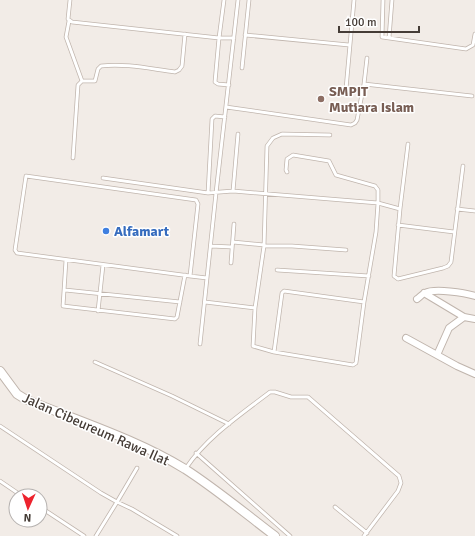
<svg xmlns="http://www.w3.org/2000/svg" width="475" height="536" font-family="Signika,sans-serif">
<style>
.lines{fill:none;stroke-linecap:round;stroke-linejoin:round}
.service-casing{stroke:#c0b5ad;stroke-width:4.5}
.minor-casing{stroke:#c0b5ad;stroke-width:8}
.tertiary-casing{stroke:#c0b5ad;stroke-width:10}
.service{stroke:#fff;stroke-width:3}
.minor{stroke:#fff;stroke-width:6}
.tertiary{stroke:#fff;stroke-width:8}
.education-dot{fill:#8d6e63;stroke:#fff;stroke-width:1.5}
.shop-dot{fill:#3f7fe0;stroke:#fff;stroke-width:1.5}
.labels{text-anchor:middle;stroke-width:3;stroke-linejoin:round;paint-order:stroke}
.education-label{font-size:14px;font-weight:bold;fill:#785e54;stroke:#fff;text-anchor:start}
.shop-label{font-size:14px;font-weight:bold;fill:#366cbe;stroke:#fff;text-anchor:start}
.street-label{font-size:14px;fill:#453c36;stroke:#fff}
</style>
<rect width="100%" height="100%" fill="#f2ece7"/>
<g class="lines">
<g class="service-casing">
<path id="service" d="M70,0L68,19L72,22L219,38L215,82L218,84L229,85
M224,0L219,38H234
M383,0L382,37L466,49L473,45L475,34
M69,21L66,37L82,81H95L98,69L101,66C125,63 151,69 175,72L179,70L182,66L185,34
M245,35L349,45
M389,38L392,0
M242,68L249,0
M364,84L367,58
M346,89L354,0
M226,107L351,125L355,123L357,120L364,84L472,96
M330,135L282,134L273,138L267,146L264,246L255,308L253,346L274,352L353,365L356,363L364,302
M408,144L400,209L394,276L398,279L443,268L448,266L451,262L463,166
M73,158L78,85L82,81
M287,172L286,170L287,159L293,155L329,161L336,175L375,186L378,190V203L400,209
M103,178L208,193L233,191L378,203L376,232L364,302L284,291L282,293L274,352
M233,191L238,134
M208,193L212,119L215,116L225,117
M457,209L475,211
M398,225L454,232
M233,242L264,245
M211,246L232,247
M264,246H292L346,250
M66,260L63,306L175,319L177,317L185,275
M231,263L234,224
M277,270L369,276
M190,276L198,204L196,200L26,176L15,250L17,253L190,276L207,278
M65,290L180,302
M205,302L255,308
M98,311L103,265
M200,344L216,193L238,0
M95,362L172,396L229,424
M0,426L101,493L117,502L137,468
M196,453L290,536
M186,468C207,437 240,415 270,392H275L291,397H308L399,476L401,483L398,491L364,536
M0,481L22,496
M40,507L84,536
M335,507L367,533
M96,536L117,502L132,509L177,536"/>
</g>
<g class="minor-casing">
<path id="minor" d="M424,293L464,317L475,319
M417,299C420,297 422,294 425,293C435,288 465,293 475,296
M406,338L457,366L475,374
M437,355L449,328L464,317"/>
</g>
<g class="tertiary-casing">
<path id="tertiary" d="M0,371L17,394L25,399C78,421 136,439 185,469C216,489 246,514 275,536"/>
</g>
<use href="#service" class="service"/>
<use href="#minor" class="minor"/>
<use href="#tertiary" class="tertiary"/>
</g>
<circle class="education-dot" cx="321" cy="99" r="4"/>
<circle class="shop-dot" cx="106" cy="231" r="4"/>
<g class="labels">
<g class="education-label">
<text x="329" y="96">SMPIT<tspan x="329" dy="16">Mutiara Islam</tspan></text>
</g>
<g class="shop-label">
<text x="114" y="236">Alfamart</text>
</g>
<g class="street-label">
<text transform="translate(96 429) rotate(24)" y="5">Jalan Cibeureum Rawa Ilat</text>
</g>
</g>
<g transform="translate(28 508) rotate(183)"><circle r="19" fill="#ffffff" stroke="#b5b1af"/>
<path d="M0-3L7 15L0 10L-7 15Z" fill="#ed232e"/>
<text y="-6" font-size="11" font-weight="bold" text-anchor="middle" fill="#453c36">N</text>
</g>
<path d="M339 26v6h80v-6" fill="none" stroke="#453c36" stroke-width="2"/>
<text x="345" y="26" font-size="12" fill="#453c36" stroke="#ffffff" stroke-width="3" paint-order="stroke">100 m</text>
</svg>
